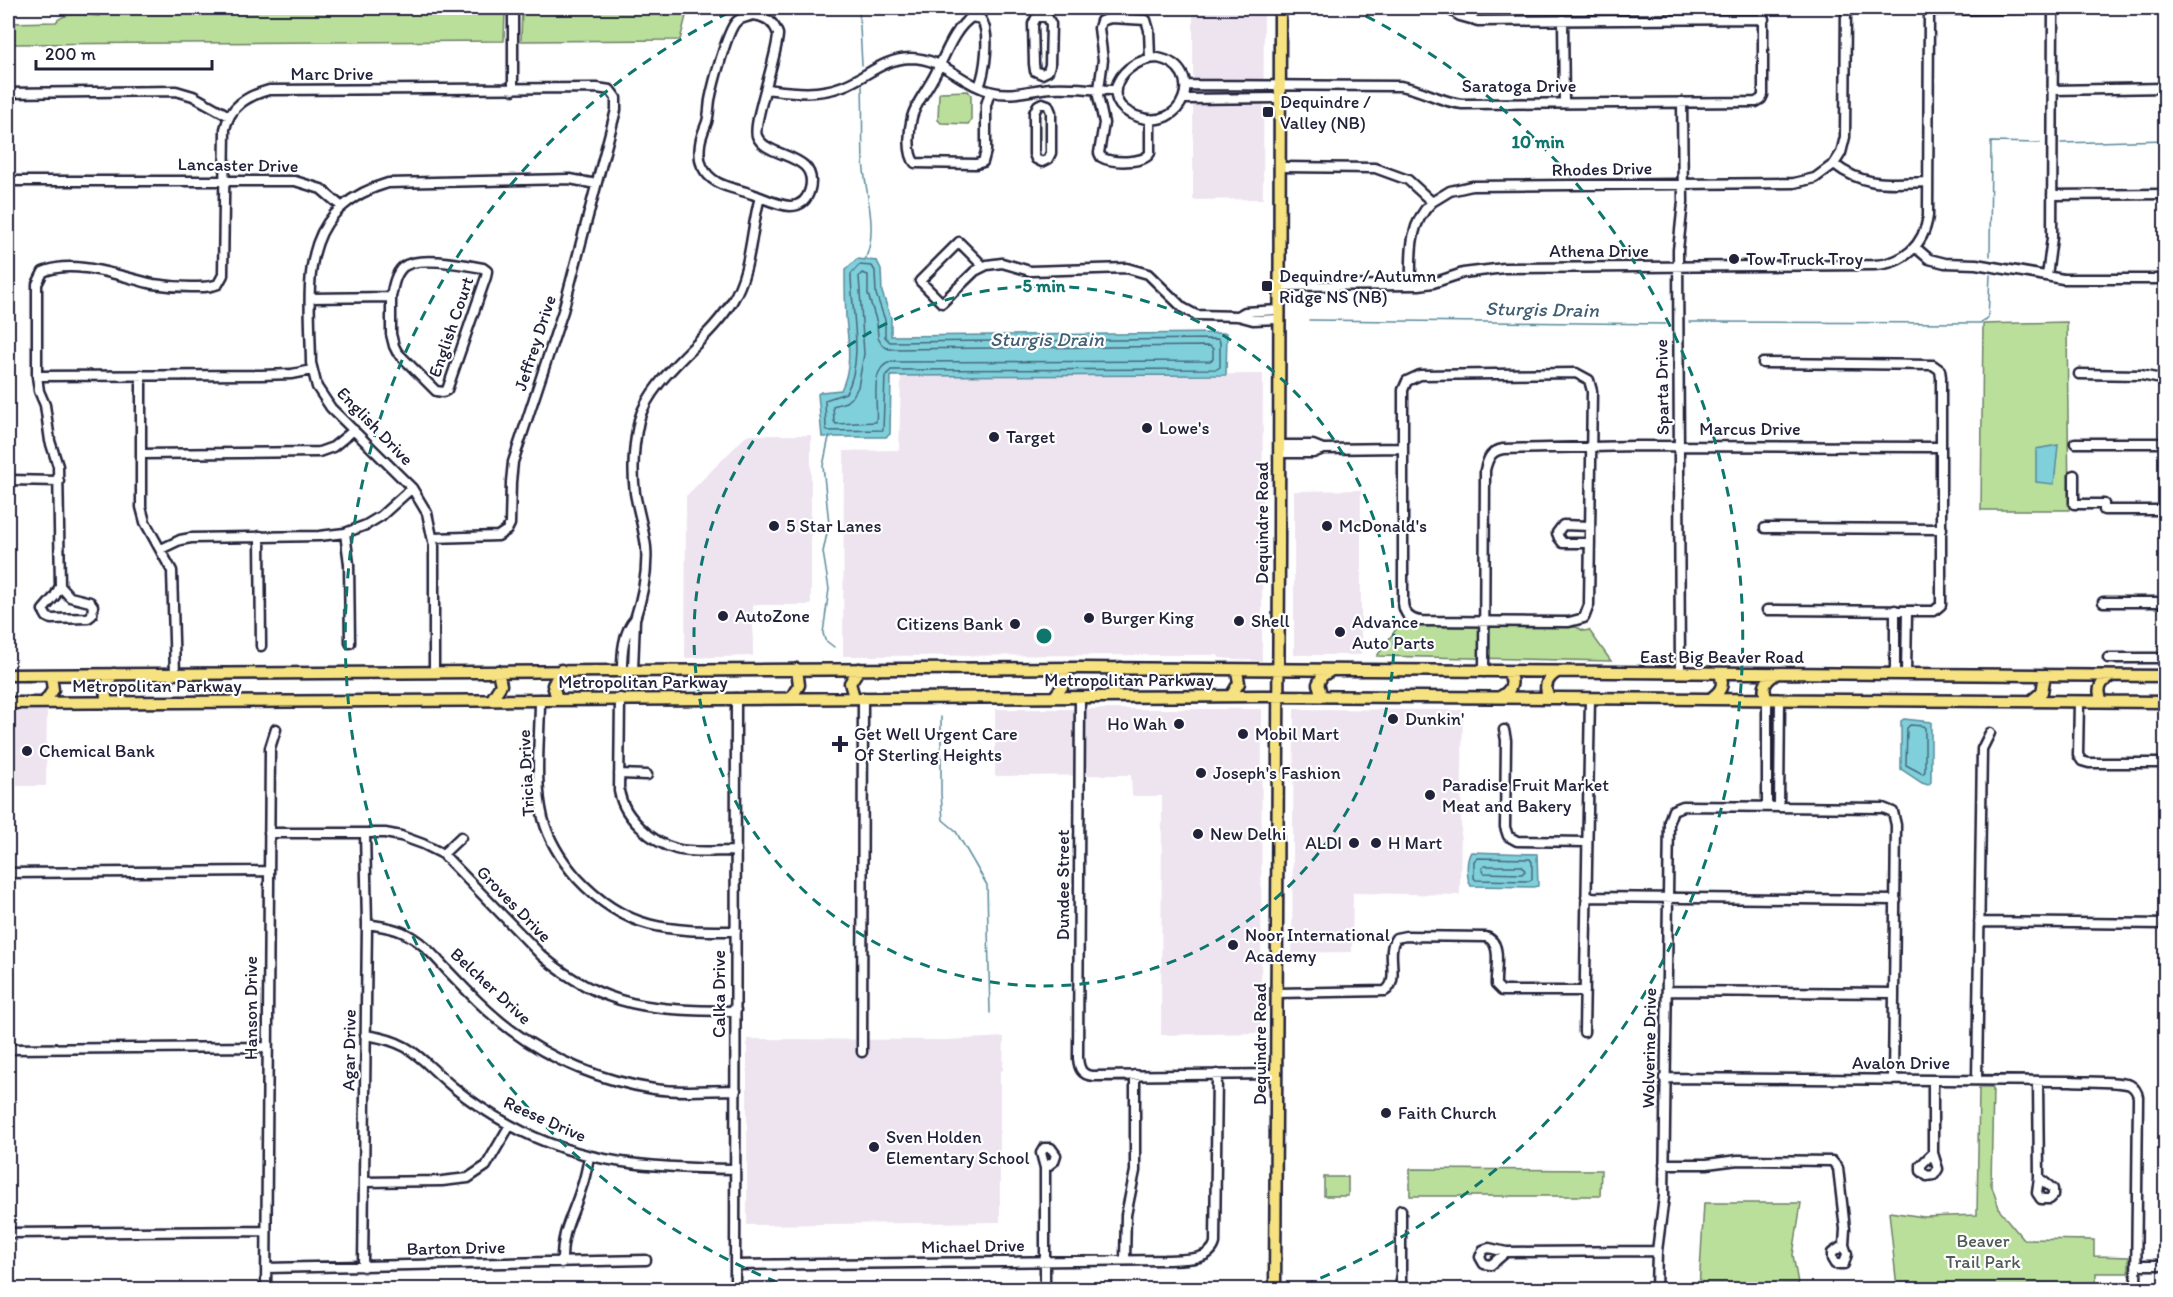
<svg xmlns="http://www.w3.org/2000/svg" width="2173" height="1297" font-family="Itim,sans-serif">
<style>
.built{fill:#eee4f0}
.green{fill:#badf9a;stroke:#6e806a;stroke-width:1.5}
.water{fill:#7fd0db;stroke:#5a8a9b;stroke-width:1.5}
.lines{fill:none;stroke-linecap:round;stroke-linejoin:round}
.shore{stroke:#47687b;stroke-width:1.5}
.stream{stroke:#5a8a9b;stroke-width:1.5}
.minor-casing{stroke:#22223b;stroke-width:13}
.major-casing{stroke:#22223b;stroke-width:15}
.minor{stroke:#fff;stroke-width:8}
.major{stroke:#f7e281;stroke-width:10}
.ring{fill:none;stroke:#0f766e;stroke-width:3;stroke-dasharray:10 8}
.poi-dot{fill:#22223b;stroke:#fff;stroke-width:2}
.labels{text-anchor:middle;stroke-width:4.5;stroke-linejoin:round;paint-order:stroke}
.street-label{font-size:18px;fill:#22223b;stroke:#fff}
.poi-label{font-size:18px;fill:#22223b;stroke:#fff;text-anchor:start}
.park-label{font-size:18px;fill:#505b58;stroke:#fff}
.water-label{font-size:20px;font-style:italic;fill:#435f73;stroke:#fff}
.centre{fill:#0f766e;stroke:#fff;stroke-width:3}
.ring-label{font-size:18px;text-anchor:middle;font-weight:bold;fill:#0f766e;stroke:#fff;stroke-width:4.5;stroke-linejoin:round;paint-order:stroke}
</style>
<rect width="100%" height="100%" fill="#fff"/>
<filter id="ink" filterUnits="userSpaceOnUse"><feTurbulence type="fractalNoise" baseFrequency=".0167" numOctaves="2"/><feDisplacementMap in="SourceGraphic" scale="12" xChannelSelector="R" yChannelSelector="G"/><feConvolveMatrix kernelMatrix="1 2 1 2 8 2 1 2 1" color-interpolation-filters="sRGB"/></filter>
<g filter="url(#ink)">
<path class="built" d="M1193,8H1264L1263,199L1193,200Z
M1263,374L1262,661L1220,658L1217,655H1188L843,656L844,451L899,450L901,376Z
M747,435H811V605H753V656L685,658L686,496Z
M1361,490V655H1294V491Z
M47,709L46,786H8V710Z
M995,709H1262L1261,1033L1161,1035L1162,796H1132L1131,775L995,776Z
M1294,709L1463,710L1460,895L1353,893L1352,952L1292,953Z
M1004,1037L1003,1070L1000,1072V1222L747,1225V1039L946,1040Z"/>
<path class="green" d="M107,8H505L504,41L8,44V23L56,22C64,11 86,15 99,16Z
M522,8H688L680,40L521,41Z
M968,91L971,95V121L968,124L941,123L938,120L939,94L941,92Z
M2067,322L2069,510H1981L1983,324Z
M1399,625L1405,628L1417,625L1576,627L1584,631L1589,630L1611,661L1377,656Z
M1979,1088H1993L1991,1184L2000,1211L2023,1239L2094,1240V1256L2129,1257V1273H2096V1289H1893L1897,1288L1889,1212L1924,1217L1977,1215Z
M1410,1169L1601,1170L1600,1196H1410Z
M1324,1177H1348V1196H1324Z
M1704,1203H1801L1793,1255L1799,1289H1699Z"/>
<path class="water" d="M857,259L877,261L881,269L882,292L891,318V336L1227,333L1226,375L891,376L890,434L886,437H822L818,394L821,392L841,390C853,366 848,342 846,317C845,301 845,285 845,270Z
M2058,445L2054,484L2036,482V449Z
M1904,719L1931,722V782L1928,785L1922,783L1901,769V721Z
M1471,852L1537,854L1538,886L1533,887L1471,886C1466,878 1466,860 1471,852Z
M2069,1284H2081L2084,1289H2013L2026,1286Z"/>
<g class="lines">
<path class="shore" d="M859,265L872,266L875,271L876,294L885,320V337L890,342L1218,339L1220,342V367L1217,369L891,370L885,376L883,430L829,431L826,429L825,400L846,393C865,359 851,311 851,274Z
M862,273L868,275V294L877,323L878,338L882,345L889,349L1210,346L1213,349V359L1210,361L890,362C868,370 879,404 876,422L836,424L834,421L833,406L846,402L853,396L858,387L864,354L859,276Z
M1910,725L1923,726L1925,728V771L1923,774L1906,765L1907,728Z
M1477,858L1530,859L1532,862V879L1529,881L1476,880L1474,878V861Z
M1485,866H1522L1525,871L1522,874L1484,873L1482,868Z"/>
<path class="stream" d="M859,8L862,65
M862,86C863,111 862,136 863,160C865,194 879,228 865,260
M2061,143L2166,140
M1990,256L1991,142L2040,143
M1309,320L1666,324
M1689,322L1980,323L1988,318L1990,275
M829,437L823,466L829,524L823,552L829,589L823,633L825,640L834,647
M941,717V794L943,820L955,830L987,885L990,1013"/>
<g class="minor-casing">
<path id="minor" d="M1447,8L1460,16L1478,21L1764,19
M1929,10L2069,8
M753,15C765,16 774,22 778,34C778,54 752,124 757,136C766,159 819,152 810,189C802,220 770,200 752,194C733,187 712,187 702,166C699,159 699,152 700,144C701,136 704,130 707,122C709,115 709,107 710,100C713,85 727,31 736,22C740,18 747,17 753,15Z
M1041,16L1048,18L1051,24L1050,65L1048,71L1042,74L1035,71L1034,64L1033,24L1036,18Z
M1563,20L1564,103
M1158,58C1207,68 1184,135 1136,116C1096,101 1121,59 1158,58Z
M1185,85L1400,86C1422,89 1440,102 1462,104L1756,102L1761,99L1763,95V8
M979,87C985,72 991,33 981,19L972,17C953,28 943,62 932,80C925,93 916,103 912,117C909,129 907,154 915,163L976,164L983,162L986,151V105L990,92
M766,89C792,92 817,96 843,86C867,77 882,59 910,58C945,58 962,85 993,92C1013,97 1032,89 1052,88C1073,87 1095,90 1116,90
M513,90V8
M2052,90L2166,88
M8,93L176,91L193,96L229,116
M1184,99L1280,98
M1042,103L1048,105L1051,112V153L1048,159L1042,162L1036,159L1034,154V113L1038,105Z
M1150,119V153C1144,164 1111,163 1101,157L1099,153L1104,123L1098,96L1103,60L1099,28L1101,21L1111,18L1146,20L1149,30L1150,58
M1834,164L1841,153L1845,137L1846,8
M1280,167L1375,168L1408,180L1432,202L1450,191L1472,186L1794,183L1815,178L1834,164C1864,188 1892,183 1928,182
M8,181H295L321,189L342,207
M2052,195L2166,194
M1915,247L1929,259L1945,263L1976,264L2063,279H2166
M983,266L959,242L920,281L942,303L975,271L987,265L1002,263L1030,271L1127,268L1148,274L1183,308L1196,315L1238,316L1253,320L1279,319
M2047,276L2052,238L2053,8
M1411,285C1411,254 1408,225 1432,202
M1279,286L1419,285L1433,283L1463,273L1504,268L1874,265C1904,264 1924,245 1928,216L1929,8
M310,298L391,297C393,287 395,274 403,267C418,255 466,265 483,268L487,271L486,277L447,390L443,392L436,391L397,352L394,346L391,334V297
M1238,316L1245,312L1279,310
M1763,363L1933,365L1940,370L1941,377V605L1934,611L1767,610
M1576,373L1589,380L1592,391L1589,605L1584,618L1569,622L1421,621C1410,620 1404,614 1403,603V390L1407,381L1420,375Z
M2079,374L2141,375L2166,380
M141,375V507L145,522L172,571L175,674
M37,376L261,375L292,374L312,370
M2075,443H2166
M1279,445H1313L1323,449
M1279,453H1313L1323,449L1403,448
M141,454L319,452L333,447L354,430
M2074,475V504H2104V510H2166
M8,480L59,481
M1765,528L1942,529
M345,533L349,564L350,643
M260,536L261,646
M1590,543H1563L1559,538L1557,533L1563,525L1590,526
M161,549L180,540L191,538L319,536L345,533L366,525L381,516L412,488
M60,586L70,597L90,602L93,606L92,615L88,618L51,619L47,617L43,610L55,596L60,586L58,466L50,441L45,405L39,391L37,376V284L43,272C74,258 122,277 153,284C166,286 178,287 191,287C200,287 209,288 218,284L223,275L225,129C230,106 247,96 269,90L597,88L610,90L616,98V110L563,311L513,462L511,482L510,524L507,530L498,536L433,538
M2103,602H2166
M635,619C643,595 648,572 646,547C644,529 638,511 635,493C632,470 634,443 639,420C652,375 707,343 732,302C752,269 750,233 760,197
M2108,658H2166
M622,670C622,653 623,632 635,619L633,670
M434,672V546L427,513L412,488L331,408L317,387L311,363C310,286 295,210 388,183L570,179L596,184
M1484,672L1485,470C1488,458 1491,451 1503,449L1635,446L1941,447
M1680,673L1678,250L1683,202L1682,102
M1895,674V610
M1906,674L1907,611
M1080,697L1078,1058C1079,1068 1081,1075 1093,1076L1276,1074
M620,698L619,791C622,806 629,816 640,827C671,858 695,851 736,851
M540,699C540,738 534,780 543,818C549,841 562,861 577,878C626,931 668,931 736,931
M2079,701L2078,755L2082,761L2089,763H2166
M1504,730L1506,740L1505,827L1508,836L1517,841L1587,842
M619,774L647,775
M1767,806V699
M1779,806L1780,699
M269,833H385L401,836L423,844L443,854L542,956C605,1010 657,1010 736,1011
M443,854L461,837
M8,873L269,871
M1586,897L1896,900
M1979,922L2166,924
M367,924C379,926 391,927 402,932C421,940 434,956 447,970C467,991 488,1013 511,1030C552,1061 603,1081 654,1089C680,1093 709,1090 736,1090
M1667,991L1894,993
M1277,993L1385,991C1401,981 1385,953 1396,938L1406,936L1486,937C1503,942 1495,970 1496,985L1502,991H1585
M1584,1032L1590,698
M365,1035C414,1042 418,1058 453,1087C470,1101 490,1114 510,1125C582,1165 655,1168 735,1169
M8,1049L267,1047
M862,1052L863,697
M1664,1078L2071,1081C2085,1082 2119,1081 2130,1085C2135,1088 2137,1091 2138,1097L2136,1290
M1977,1080L1982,749L1990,733
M2038,1081L2039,1178L2037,1193L2041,1199H2050L2053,1196V1189L2039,1178
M1933,1153L1921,1165V1171L1927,1176L1934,1175L1938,1169L1933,1153V1080
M1664,1164H1707L1738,1160L1832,1161L1838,1168L1845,1229L1844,1245L1847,1254L1844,1264H1835L1832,1259V1253L1844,1245
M1045,1168L1041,1153L1044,1148H1051L1056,1155L1054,1161L1045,1168V1290
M364,1182L442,1181L468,1178L486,1166L510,1125
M8,1233L266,1231
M1506,1252L1491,1265L1484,1264L1480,1257L1483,1250L1489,1248L1506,1252L1657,1251
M1125,1260L1126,1215L1135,1171V1075
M562,1263C561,1231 572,1218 581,1189C585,1179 587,1168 589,1157
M735,1265L1165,1260C1181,1259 1210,1262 1215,1243L1217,1074
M2137,1265H2166
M363,1267L367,924L365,833
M266,1268L646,1260
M266,1290L270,748L276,729
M735,1290L736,698
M1401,1290V1210
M1656,1290L1657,1251L1664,1197L1669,821L1673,810L1683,806L1883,808L1893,812L1896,825L1893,1080"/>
</g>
<g class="major-casing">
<path id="major" d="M8,675L1080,668L2166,676
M1114,696L1112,681L1121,668
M1231,696L1239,683L1237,671
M1322,696L1318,684L1322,676L1330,671
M854,697L850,683L859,669
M1054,697L1062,687L1066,668
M1500,697C1511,691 1515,683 1508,672
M1549,697C1543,687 1547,678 1557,672
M791,698L799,685L797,669
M492,699L501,685L498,671
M557,699L553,685L561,670
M1710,699C1720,692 1725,686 1720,674
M1767,699C1761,687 1766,680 1776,674
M2031,701L2042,692L2045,675
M2102,701C2096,689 2101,681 2112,676
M8,703L1263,696L2166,702
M44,703L53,690L51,675
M108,703C103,691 105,683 114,674
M1275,1290L1279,555L1280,8"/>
</g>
<use href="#minor" class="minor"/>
<use href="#major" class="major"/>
</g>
</g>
<g class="ring">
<circle cx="1044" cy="636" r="350"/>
<path d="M794 1289A699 699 0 0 1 738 8M1350 8A699 699 0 0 1 1294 1289"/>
</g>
<g class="poi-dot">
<rect x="1262" y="106" width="12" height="12" rx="3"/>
<circle cx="1734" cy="259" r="6"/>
<rect x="1261" y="280" width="12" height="12" rx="3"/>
<circle cx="1147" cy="428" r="6"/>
<circle cx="994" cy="437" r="6"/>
<circle cx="774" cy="526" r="6"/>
<circle cx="1327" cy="526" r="6"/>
<circle cx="723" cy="616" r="6"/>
<circle cx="1089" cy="618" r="6"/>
<circle cx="1239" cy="621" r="6"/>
<circle cx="1015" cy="624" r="6"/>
<circle cx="1340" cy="632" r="6"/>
<circle cx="1393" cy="719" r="6"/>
<circle cx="1179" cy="724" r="6"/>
<circle cx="1243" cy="734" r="6"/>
<path d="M837 735h6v6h6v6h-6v6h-6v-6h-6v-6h6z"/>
<circle cx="27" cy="751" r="6"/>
<circle cx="1201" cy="773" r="6"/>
<circle cx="1430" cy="795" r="6"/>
<circle cx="1198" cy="834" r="6"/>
<circle cx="1354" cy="843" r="6"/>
<circle cx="1376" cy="843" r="6"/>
<circle cx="1233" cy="945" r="6"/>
<circle cx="1386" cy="1113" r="6"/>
<circle cx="874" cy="1147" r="6"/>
</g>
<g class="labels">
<g class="street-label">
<text x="332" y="80">Marc Drive</text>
<text x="1519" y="92">Saratoga Drive</text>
<text transform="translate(238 165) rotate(1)" y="6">Lancaster Drive</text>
<text transform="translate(1602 169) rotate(-1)" y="6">Rhodes Drive</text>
<text x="1599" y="257">Athena Drive</text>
<text transform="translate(451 327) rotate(-71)" y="6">English Court</text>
<text transform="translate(535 343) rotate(-72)" y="6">Jeffrey Drive</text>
<text transform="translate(1662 387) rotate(-91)" y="6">Sparta Drive</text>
<text transform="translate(375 426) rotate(46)" y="6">English Drive</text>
<text x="1750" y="435">Marcus Drive</text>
<text transform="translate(1262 523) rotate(-90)" y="6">Dequindre Road</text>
<text x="1722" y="663">East Big Beaver Road</text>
<text x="1129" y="686">Metropolitan Parkway</text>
<text x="643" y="688">Metropolitan Parkway</text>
<text x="157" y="692">Metropolitan Parkway</text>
<text transform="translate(526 773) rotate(-93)" y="6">Tricia Drive</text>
<text transform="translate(1063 885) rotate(-90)" y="6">Dundee Street</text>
<text transform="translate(514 904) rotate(46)" y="6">Groves Drive</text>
<text transform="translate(491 986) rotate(43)" y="6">Belcher Drive</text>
<text transform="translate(719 994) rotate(-90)" y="6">Calka Drive</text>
<text transform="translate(251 1008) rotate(-90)" y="6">Hanson Drive</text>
<text transform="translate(1260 1044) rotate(-90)" y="6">Dequindre Road</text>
<text transform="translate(1649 1048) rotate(-89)" y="6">Wolverine Drive</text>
<text transform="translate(349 1050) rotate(-89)" y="6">Agar Drive</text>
<text x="1901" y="1069">Avalon Drive</text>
<text transform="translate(545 1119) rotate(24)" y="6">Reese Drive</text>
<text transform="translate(973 1246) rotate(-1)" y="6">Michael Drive</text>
<text transform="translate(456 1248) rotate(-1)" y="6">Barton Drive</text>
</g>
<g class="poi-label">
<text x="1280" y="108">Dequindre /<tspan x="1280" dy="21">Valley (NB)</tspan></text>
<text x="1746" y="265">Tow Truck Troy</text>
<text x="1279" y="282">Dequindre / Autumn<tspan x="1279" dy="21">Ridge NS (NB)</tspan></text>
<text x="1159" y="434">Lowe's</text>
<text x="1006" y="443">Target</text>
<text x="786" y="532">5 Star Lanes</text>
<text x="1339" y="532">McDonald's</text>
<text x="735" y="622">AutoZone</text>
<text x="1101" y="624">Burger King</text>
<text x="1251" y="627">Shell</text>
<text x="1352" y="628">Advance<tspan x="1352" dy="21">Auto Parts</tspan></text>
<text x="1003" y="630" text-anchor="end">Citizens Bank</text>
<text x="1405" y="725">Dunkin'</text>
<text x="1167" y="730" text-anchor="end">Ho Wah</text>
<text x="854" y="740">Get Well Urgent Care<tspan x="854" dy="21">Of Sterling Heights</tspan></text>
<text x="1255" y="740">Mobil Mart</text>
<text x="39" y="757">Chemical Bank</text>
<text x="1213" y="779">Joseph's Fashion</text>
<text x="1442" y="791">Paradise Fruit Market<tspan x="1442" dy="21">Meat and Bakery</tspan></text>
<text x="1210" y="840">New Delhi</text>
<text x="1342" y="849" text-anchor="end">ALDI</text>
<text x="1388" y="849">H Mart</text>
<text x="1245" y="941">Noor International<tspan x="1245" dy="21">Academy</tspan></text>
<text x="1398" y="1119">Faith Church</text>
<text x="886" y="1143">Sven Holden<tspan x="886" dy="21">Elementary School</tspan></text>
</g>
<g class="park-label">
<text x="1983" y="1247">Beaver<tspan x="1983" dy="21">Trail Park</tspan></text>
</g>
<g class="water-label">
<text transform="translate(1542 309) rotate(1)" y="7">Sturgis Drain</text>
<text x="1047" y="346">Sturgis Drain</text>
</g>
</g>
<circle cx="1044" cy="636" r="9" class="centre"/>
<g class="ring-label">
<text x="1538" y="148">10 min</text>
<text x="1044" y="292">5 min</text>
</g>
<rect width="2173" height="1297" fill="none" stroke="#fff" stroke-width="30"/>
<rect x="15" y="15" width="2143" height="1267" fill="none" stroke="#22223b" stroke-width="2" filter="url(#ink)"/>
<path d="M36 60v9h176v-9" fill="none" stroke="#22223b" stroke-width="3"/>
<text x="45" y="60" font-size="18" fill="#22223b" stroke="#ffffff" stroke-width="4.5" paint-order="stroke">200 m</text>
</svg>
